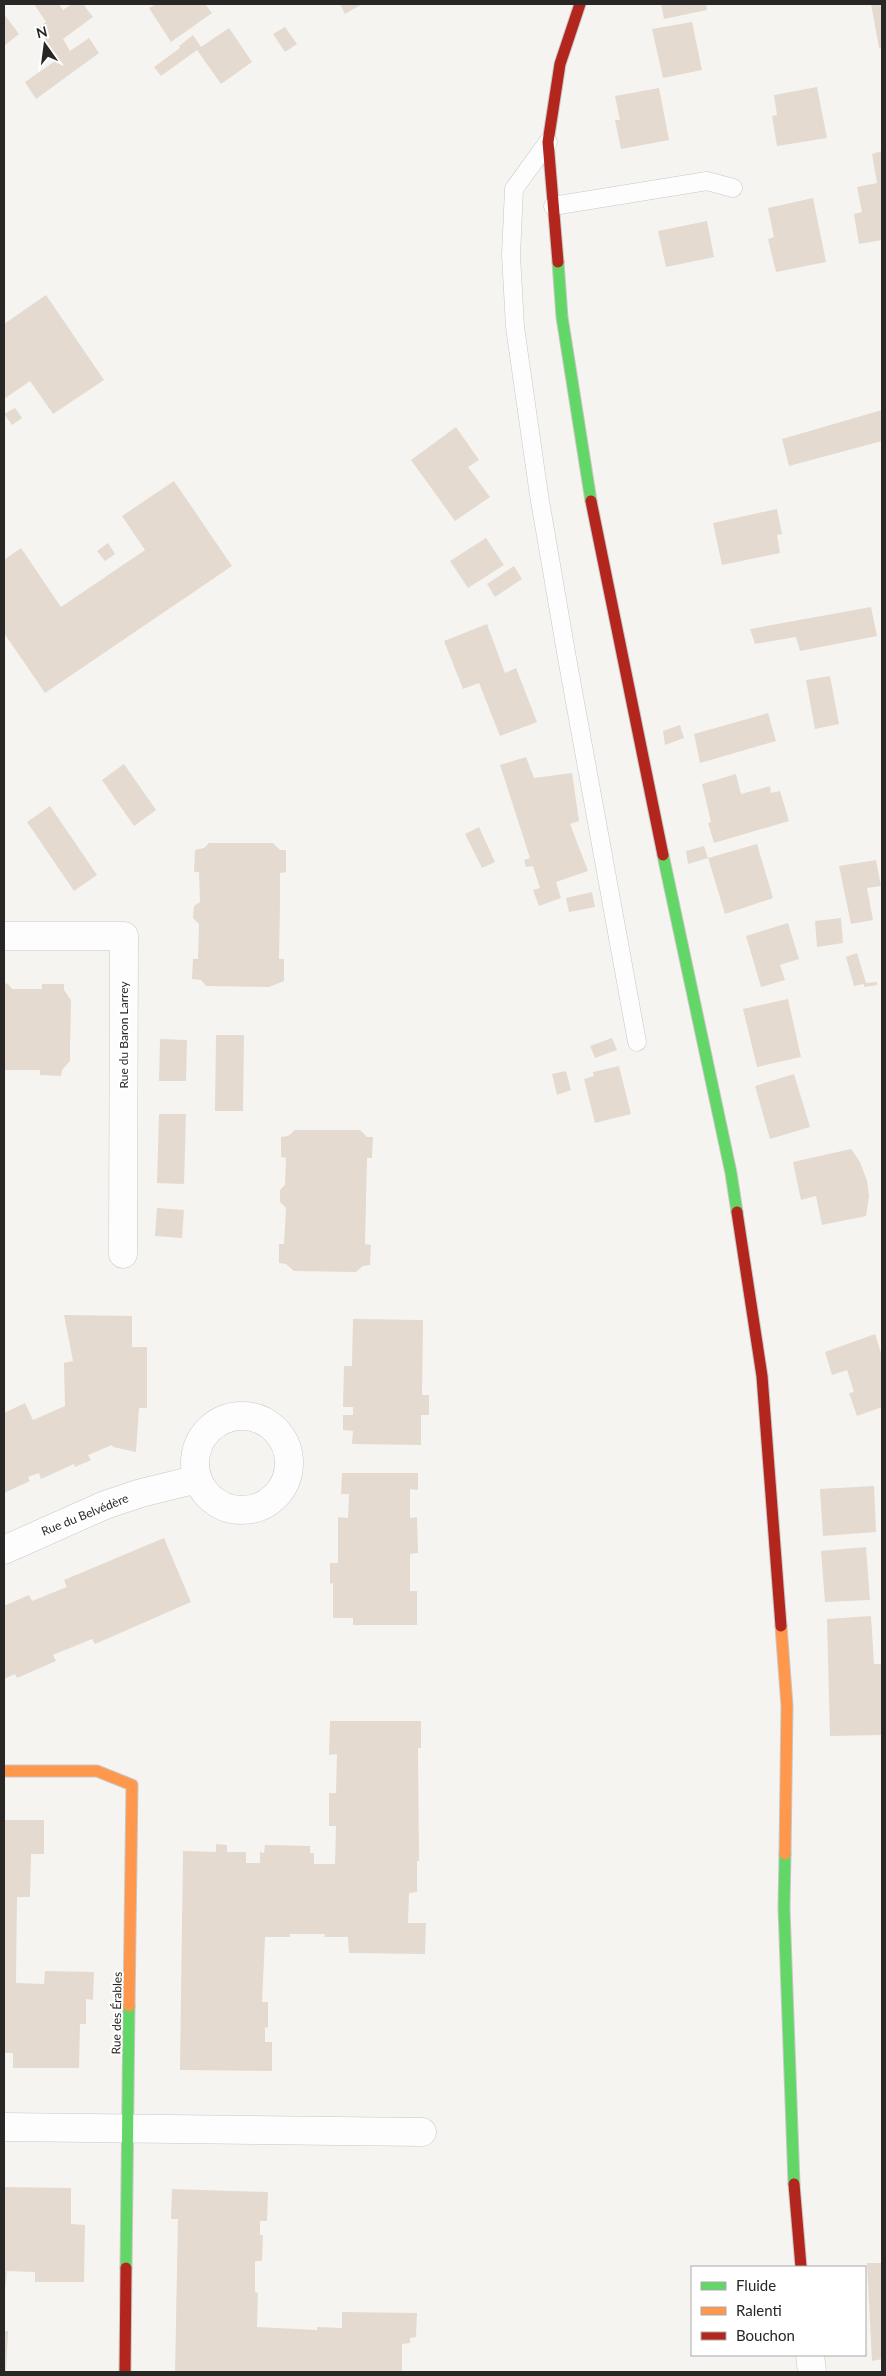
<svg xmlns="http://www.w3.org/2000/svg" width="886" height="2376" font-family="Lato,sans-serif">
<style>
.building{fill:#e4dacf}
.lines{fill:none;stroke-linecap:round;stroke-linejoin:round}
.lane-casing{stroke:#c9c7c4;stroke-width:19}
.street-casing{stroke:#c9c7c4;stroke-width:29}
.fast-casing{stroke:#c9c7c4;stroke-width:13}
.slow-casing{stroke:#c9c7c4;stroke-width:13}
.jam-casing{stroke:#c9c7c4;stroke-width:13}
.lane{stroke:#fefdfd;stroke-width:18}
.street{stroke:#fefdfd;stroke-width:28}
.fast{stroke:#63d668;stroke-width:11}
.slow{stroke:#ff974d;stroke-width:11}
.jam{stroke:#b3261e;stroke-width:11}
.labels{text-anchor:middle;stroke-width:4;stroke-linejoin:round;paint-order:stroke}
.street-label{font-size:12px;fill:#292725;stroke:#fff}
</style>
<rect width="100%" height="100%" fill="#f6f4f1"/>
<path class="building" d="M34,4H59L63,10L72,4H83L93,17L63,39L70,51L89,38L99,53L36,99L25,82L58,59L36,29L46,22Z
M156,4H205L212,13L171,42L149,8Z
M340,4H362L345,14Z
M661,4H706L707,10L664,19Z
M871,4H882V47L879,48Z
M4,14L19,34L4,46Z
M692,22L702,70L663,78L652,29Z
M285,27L297,44L285,52L273,34Z
M229,28L252,62L221,84L197,50L161,76L154,67L180,48L179,46L193,35L201,47Z
M817,87L827,138L777,146L772,116L777,115L774,95Z
M659,88L669,140L621,149L615,120H620L615,96Z
M882,151V240L859,244L854,214L862,212L857,187L877,183L872,154Z
M813,198L826,262L776,272L768,239L774,237L768,208Z
M707,221L714,257L666,267L658,231Z
M46,295L104,380L53,414L30,381L4,399V324Z
M15,408L22,418L12,425L4,414Z
M882,410V441L789,466L782,439Z
M456,427L479,460L468,467L490,497L455,521L411,460Z
M174,481L232,566L45,693L4,633V560L21,548L61,607L145,550L122,516Z
M777,509L782,534L777,535L780,553L722,565L713,523Z
M486,538L504,565L468,588L450,561Z
M108,543L115,554L105,561L97,551Z
M514,566L522,579L495,597L487,584Z
M871,607L877,636L800,651L796,637L755,644L750,629Z
M487,624L505,673L516,668L537,722L500,736L479,683L463,689L444,641Z
M830,676L839,724L815,729L806,680Z
M768,713L776,741L700,763L694,734Z
M680,725L684,738L665,745L663,731Z
M526,757L534,778L572,773L579,821L570,824L588,871L556,882L561,898L539,906L533,890L540,888L533,866L526,867L524,860L530,858L500,765Z
M124,764L156,810L134,826L102,780Z
M736,774L741,794L770,786L771,793L780,791L789,821L714,843L708,823L711,822L702,784Z
M50,806L97,875L74,891L27,822Z
M479,827L495,862L482,868L465,834Z
M209,843H273L280,850H286V872L280,873V903L279,959H284V981L269,987L206,986L201,980L192,979L193,959H198L199,924L193,918L194,906L200,902L199,872H194L195,850L204,848Z
M757,844L773,898L725,914L708,858Z
M704,846L708,858L688,864L686,851Z
M876,860L881,886L867,888L873,920L851,924L839,866Z
M592,892L595,907L569,912L566,898Z
M841,918L843,943L817,947L815,921Z
M788,923L799,959L780,965L785,980L761,987L746,936Z
M857,953L866,983L877,982V985L864,987V984L854,986L846,957Z
M4,983L8,984L12,989H42V984H64V990L71,1000L70,1048V1061L62,1070L61,1076L40,1075V1070H4Z
M788,999L801,1057L757,1067L743,1009Z
M216,1035H244L243,1111H215Z
M612,1038L617,1050L595,1058L590,1046Z
M160,1039L187,1040L186,1081H159Z
M619,1066L631,1114L595,1123L584,1079L594,1076L593,1072Z
M566,1071L571,1090L557,1095L552,1074Z
M794,1074L810,1127L770,1139L755,1086Z
M159,1114H186L184,1184L157,1183Z
M295,1130H360L367,1137H373L372,1158H367L365,1244L371,1245L370,1265L363,1266L356,1272L294,1271L286,1264L279,1263V1244H284L286,1208L280,1202V1190L285,1185L286,1158L281,1157V1137L288,1136Z
M851,1149L860,1162L867,1181L869,1196L866,1216L822,1225L816,1196L801,1200L793,1162Z
M157,1208L184,1210L182,1238L155,1236Z
M64,1315L132,1316V1347H147V1408H139L136,1452L113,1447L112,1445L88,1455L91,1460L75,1467L74,1464L41,1479L39,1473L28,1477L30,1481L4,1493V1413L25,1403L33,1420L65,1406L64,1363L73,1361Z
M353,1319L423,1320L422,1395H429V1415H421V1445L352,1444L353,1431L343,1430V1415H353V1407H343L344,1366H352Z
M875,1334L882,1356V1407L857,1416L849,1393L854,1392L847,1370L832,1375L825,1352Z
M342,1473H418V1490L410,1489V1518L417,1517L418,1553L410,1554V1591H417V1625H353V1618H333V1583L330,1584V1563H338V1517L348,1518L349,1494H341Z
M874,1486L876,1532L823,1536L820,1489Z
M164,1538L191,1602L95,1644L92,1639L53,1655L56,1661L17,1678L15,1674L4,1679V1606L29,1595L32,1601L67,1587L64,1580Z
M866,1547L870,1600L825,1602L821,1551Z
M871,1616L874,1664H882V1735L830,1736L827,1619Z
M330,1721H421V1748H418L419,1861H417V1892L409,1893L408,1923H426L425,1954L349,1953L348,1937H324L325,1934H290V1937H265L262,2002H268V2028L265,2027V2042H272V2071L180,2070L183,1851L216,1852V1844L227,1845V1852H246V1863H260V1852L264,1853L265,1845L310,1846V1853H314V1864H335L336,1826H329V1793H336L337,1754L329,1755Z
M4,1820H44V1854H31L30,1897H17L16,1983L44,1984L45,1971L94,1972L93,2000L86,1999V2024H80L79,2068H13V2053H4Z
M4,2187L71,2188V2224L85,2225L84,2282H35V2272L7,2271L4,2300Z
M172,2189L268,2192L267,2221H260V2235H263L262,2261H255V2292L258,2293L257,2327L317,2330V2327L342,2328V2312L417,2313L416,2337L410,2338V2343L402,2344V2372H175L178,2219H171Z
M867,2263H882V2359L872,2361Z
M4,2331H8L6,2372H4Z"/>
<g class="lines">
<g class="lane-casing">
<path id="lane" d="M548,142L514,189L511,255L515,327L539,495L567,658L637,1042
M553,206L707,181L733,188"/>
</g>
<g class="street-casing">
<path id="street" d="M4,936H124L123,1254
M195 1463a47 47 0 1 1 94 0a47 47 0 1 1-94 0Z
M4,1550L105,1505L141,1493L198,1479
M4,2127L422,2132
M810,2355L812,2372"/>
</g>
<g class="fast-casing">
<path id="fast" d="M558,262L562,317L591,501
M663,855L731,1173L737,1212
M785,1854L784,1908L794,2184
M126,2268L129,2006"/>
</g>
<g class="slow-casing">
<path id="slow" d="M781,1626L787,1706L785,1854
M4,1771H97L132,1785L129,2006"/>
</g>
<g class="jam-casing">
<path id="jam" d="M558,262L548,142L560,64L580,4
M591,501L663,855
M737,1212L762,1376L781,1626
M794,2184L801,2267
M125,2372L126,2268"/>
</g>
<use href="#lane" class="lane"/>
<use href="#street" class="street"/>
<use href="#fast" class="fast"/>
<use href="#slow" class="slow"/>
<use href="#jam" class="jam"/>
</g>
<g class="labels">
<g class="street-label">
<text transform="translate(124 1035) rotate(-90)" y="4">Rue du Baron Larrey</text>
<text transform="translate(85 1515) rotate(-22)" y="4">Rue du Belvédère</text>
<text transform="translate(117 2013) rotate(-89)" y="4">Rue des Érables</text>
</g>
</g>
<rect width="886" height="2376" fill="none" stroke="#292725" stroke-width="10"/>
<rect x="691" y="2266" width="175" height="90" fill="#ffffff" stroke="#a9a9a8"/>
<rect x="701" y="2282" width="25" height="8" fill="#63d668" stroke="#a9a9a8"/>
<text x="736" y="2291" font-size="15" fill="#292725">Fluide</text>
<rect x="701" y="2307" width="25" height="8" fill="#ff974d" stroke="#a9a9a8"/>
<text x="736" y="2316" font-size="15" fill="#292725">Ralenti</text>
<rect x="701" y="2332" width="25" height="8" fill="#b3261e" stroke="#a9a9a8"/>
<text x="736" y="2341" font-size="15" fill="#292725">Bouchon</text>
<g transform="translate(45 45) rotate(346)" stroke="#ffffff" stroke-width="4" paint-order="stroke">
<path d="M0-4L9 19L0 12L-9 19Z" fill="#292725"/>
<text y="-8" font-size="14" font-weight="bold" text-anchor="middle" fill="#292725">N</text>
</g>
</svg>
